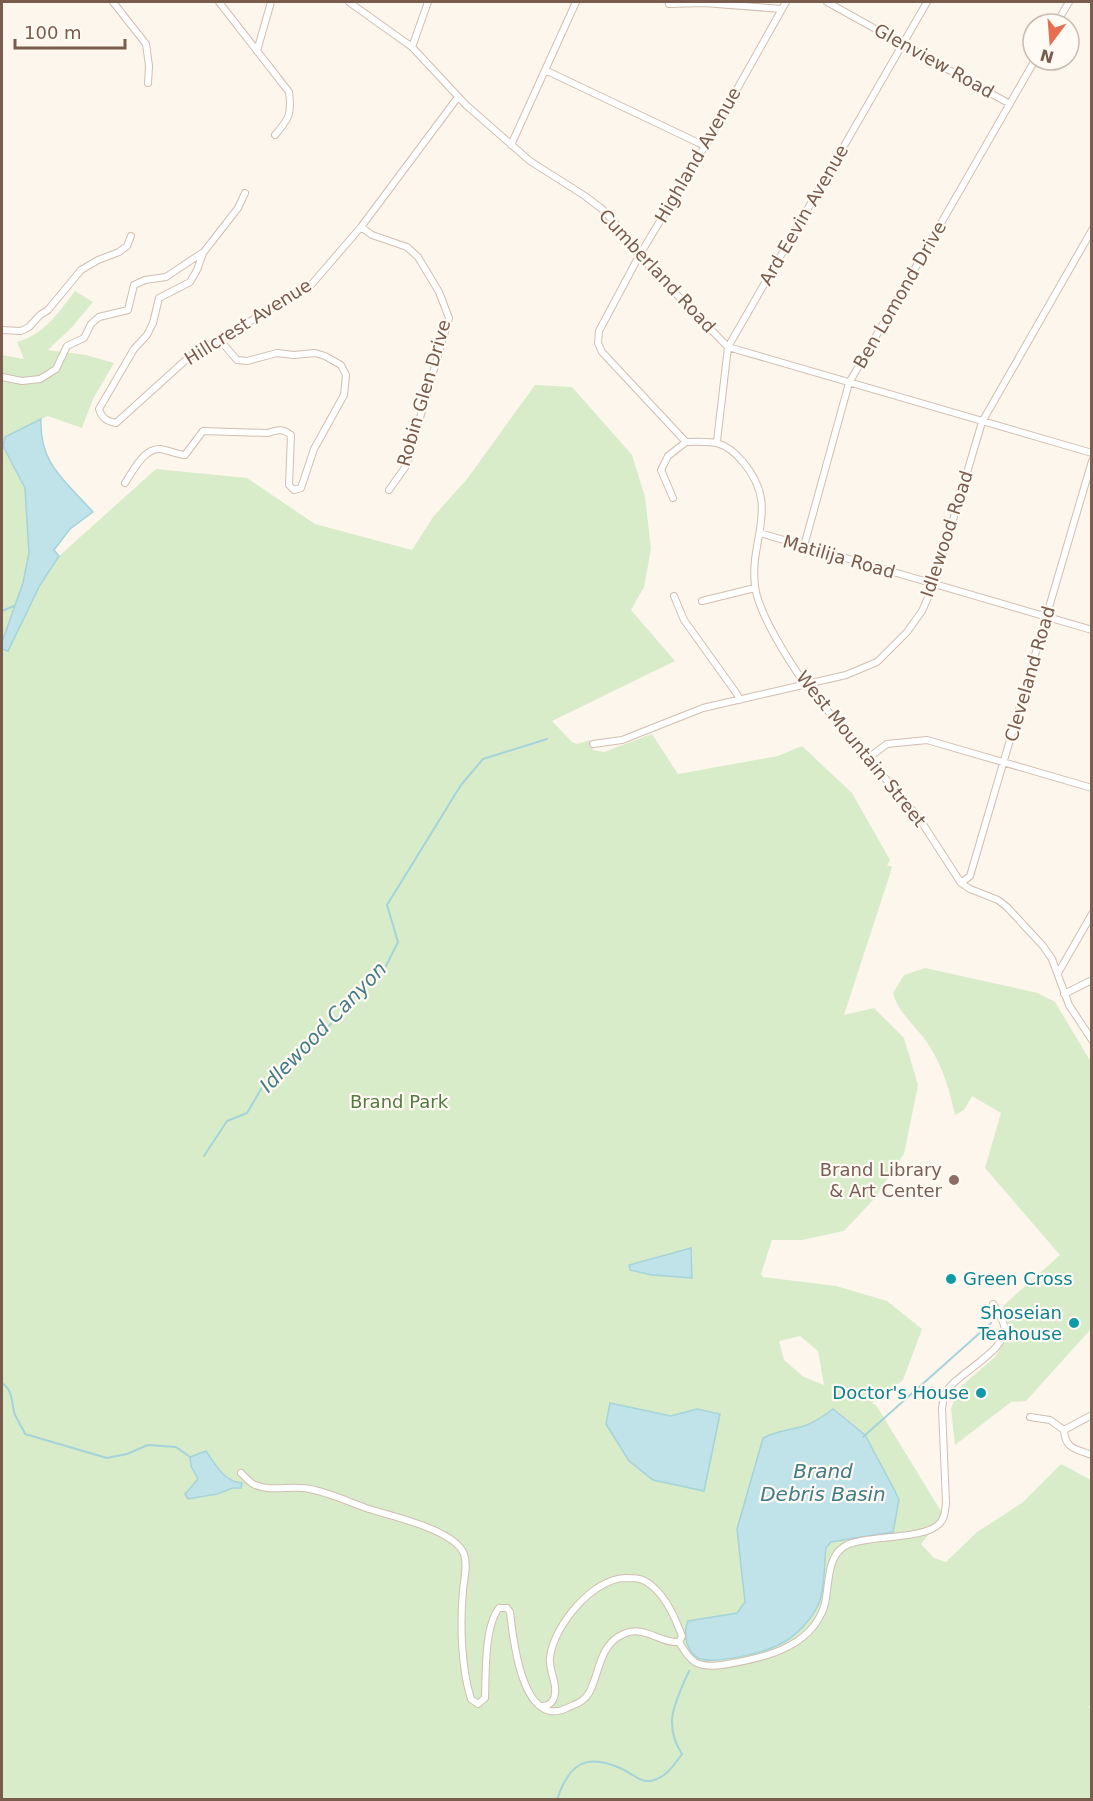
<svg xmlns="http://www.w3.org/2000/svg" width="1093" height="1801" font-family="'DejaVu Sans',sans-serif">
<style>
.green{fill:#d8ecc9;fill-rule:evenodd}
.water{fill:#bfe3e8;stroke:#a5d3da;stroke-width:1.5}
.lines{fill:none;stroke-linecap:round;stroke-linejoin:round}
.stream{stroke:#a5d3da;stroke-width:2}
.street-casing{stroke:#d1beb0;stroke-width:8}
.street{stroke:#fff;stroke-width:6}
.education-dot{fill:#8d6e63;stroke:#fffaf3;stroke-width:2}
.culture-dot{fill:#0f9aa8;stroke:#fffaf3;stroke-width:2}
.labels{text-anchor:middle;stroke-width:4.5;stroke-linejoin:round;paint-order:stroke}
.street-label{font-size:18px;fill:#7a5c4d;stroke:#fffaf3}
.park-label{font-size:18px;fill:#537a41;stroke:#fffaf3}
.education-label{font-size:18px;fill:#785e54;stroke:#fffaf3;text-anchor:end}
.culture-label{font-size:18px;fill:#0d838f;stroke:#fffaf3;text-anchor:end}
.water-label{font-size:20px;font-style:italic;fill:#437c86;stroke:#fffaf3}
</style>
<rect width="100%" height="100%" fill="#fdf6ec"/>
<path class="green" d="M75,291L93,302L72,327L48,350L86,355L114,363L93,399L82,428L48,416L5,437L3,446L25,488L29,553L23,583L2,642V355L24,359L17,342C46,333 57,314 75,291Z
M535,385L572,387L632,455L645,497L651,549L644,587L631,610L675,661L552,721L572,742L577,744L590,740L593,750L604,752L652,734L678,774L778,756L802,746L852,793L890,860L887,866H892L889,877L844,1015L874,1008L904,1038L918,1085L904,1154L874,1199L844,1231L802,1240H772L761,1274L763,1277L836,1286L887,1301L922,1329L903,1380L872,1403L876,1405L944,1516L921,1544L934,1558L946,1562L977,1532L1022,1503L1061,1464L1091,1480L1092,1706H1088L1092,1710L1091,1799H2V649L8,651L40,585L59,556L156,469L247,478L315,524L412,550L433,517L467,479ZM800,1336L818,1351L824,1385L804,1377L784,1360L779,1341Z
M925,968L1038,993L1055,1002L1091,1062V1329L1026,1401L1011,1402L955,1445L951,1409L958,1389L996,1356L1010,1330L1003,1306L1060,1255L985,1168L1001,1113L972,1096L964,1110L955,1115C949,1088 943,1067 928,1044C917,1027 898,1013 893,993L904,975Z"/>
<path class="water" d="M41,419C39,464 65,480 93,512L70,529L54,550L59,556L40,585L8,651L2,649V642L23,583L29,553L25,488L3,446L5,437Z
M691,1248L692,1278L652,1275L630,1270L629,1265Z
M610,1403L671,1416L697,1409L720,1414L704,1491L653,1480L629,1461L606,1424Z
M833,1409L865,1435L895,1491L899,1500L893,1532L831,1542L826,1548C824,1563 825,1589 819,1603C812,1619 795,1638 778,1645C763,1653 713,1665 698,1658C692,1655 689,1649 687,1643C685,1636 685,1628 688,1621L737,1613L745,1602L737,1529L763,1438C776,1431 790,1430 804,1426C815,1422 824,1416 833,1409Z
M206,1451C215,1464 224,1482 242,1483L241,1488H233L217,1494L188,1499L185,1494L198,1479L191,1466L190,1457Z"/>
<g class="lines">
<path class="stream" d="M2,611L14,606
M204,1156L227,1121L247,1113L264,1084L289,1065L350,1005L367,979L385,968L398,942L387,905L461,785L483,759L547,739
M2,1383C14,1391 11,1404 15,1415C18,1421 22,1427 25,1434L107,1458L127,1454L148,1445L176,1447L190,1457
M863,1437L991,1323
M557,1800C568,1766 584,1752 620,1768C630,1772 639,1782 650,1781C665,1779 674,1765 682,1754C662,1723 676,1701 689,1671"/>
<g class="street-casing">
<path id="street" d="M113,2L146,44L149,66L148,83
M219,2L289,92C292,114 289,119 275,135
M349,2L412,47L466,105L530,161L585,196L602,209L615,223L639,256L728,347L1092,453
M786,2L705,146L639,256L599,331L598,343L602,352L686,442C713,441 725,440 743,462C781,507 749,538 755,586C758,613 789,661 805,684L919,818L961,883L970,889L998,900L1007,907L1043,946L1052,959L1069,1005L1092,1040
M827,2L1010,104
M669,4L704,3L782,9
M1056,24L1069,2
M412,47L428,2
M257,51L271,2
M545,70L705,146
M511,145L576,2
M245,193L238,208L203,253L197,270L190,282L159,298L153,323L147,335L134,349L99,409C102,418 106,421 116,423L188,358L311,285L361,227L458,97
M361,227L372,235L407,247L418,257L439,292L449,318L406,466L389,490
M2,330L21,331L29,327L40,315L48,310L81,270L98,260L119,252L127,246L131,236
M2,377L22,381L40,379L56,369L67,346L84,338L91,324L99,317L128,310L134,285L145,280L166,277L202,253
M717,441L728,347L927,2
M125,483C133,471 144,448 160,449C168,450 176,454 185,455L203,431L268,433C278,429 283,429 291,435L289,485L294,490L301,488L314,449L344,395L346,375L341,365L325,356L315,353L294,355L277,353L247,361L237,360L219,339
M673,498L661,470L668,456L686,442
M760,533L1092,630
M804,546L849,383L1035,60
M674,596L684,620L737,694L740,700
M702,601L755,588
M593,744L622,740L703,708L846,675L877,662L907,632L922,611L934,584L982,422L1092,230
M868,758L887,744L927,740L1092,788
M961,883L970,876L1092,461
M1058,973L1092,914
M1064,994L1092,980
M1030,1417L1050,1420L1064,1430
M1064,1430C1065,1449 1076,1449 1092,1455
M1064,1430L1092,1415
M241,1473C245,1477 250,1483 255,1485C272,1492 292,1485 310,1489C330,1493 347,1501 366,1508C390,1516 454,1529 464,1554C468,1566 464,1578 463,1590C460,1624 461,1667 471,1699L478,1704L485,1698C486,1674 484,1627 499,1608H507L510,1612C513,1638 522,1730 567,1708C575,1704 584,1702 589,1693C599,1675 599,1649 618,1637C643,1621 658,1644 679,1642
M540,1706C549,1706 554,1703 555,1693C557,1682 548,1669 550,1657C554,1626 592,1579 625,1578C636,1578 643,1578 651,1585C667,1598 675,1618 682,1636L679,1642C691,1663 697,1668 722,1665C760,1659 810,1649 824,1607C830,1588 825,1555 847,1545C867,1535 924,1540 939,1524C945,1519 945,1510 946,1503L942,1408C943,1404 943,1398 945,1394C955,1373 1010,1351 1004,1325C1002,1318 997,1310 993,1304"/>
</g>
<use href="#street" class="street"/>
</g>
<circle class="education-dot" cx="954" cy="1180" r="6"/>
<g class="culture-dot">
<circle cx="951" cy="1279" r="6"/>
<circle cx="1074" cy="1323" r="6"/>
<circle cx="981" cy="1393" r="6"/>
</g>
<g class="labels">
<g class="street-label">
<text transform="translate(934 61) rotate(29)" y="6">Glenview Road</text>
<text transform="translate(698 155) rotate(-60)" y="6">Highland Avenue</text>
<text transform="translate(804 215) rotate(-60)" y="6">Ard Eevin Avenue</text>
<text transform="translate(657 271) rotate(47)" y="6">Cumberland Road</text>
<text transform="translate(900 295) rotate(-60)" y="6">Ben Lomond Drive</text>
<text transform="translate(248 322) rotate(-32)" y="6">Hillcrest Avenue</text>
<text transform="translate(424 393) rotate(-74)" y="6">Robin Glen Drive</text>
<text transform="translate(947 534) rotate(-72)" y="6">Idlewood Road</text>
<text transform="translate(839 557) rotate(16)" y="6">Matilija Road</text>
<text transform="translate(1030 674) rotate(-74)" y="6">Cleveland Road</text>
<text transform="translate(861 749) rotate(51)" y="6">West Mountain Street</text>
</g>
<g class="park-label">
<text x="399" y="1108">Brand Park</text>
</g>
<g class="education-label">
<text x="942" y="1176">Brand Library<tspan x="942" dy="21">&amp; Art Center</tspan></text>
</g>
<g class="culture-label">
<text x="963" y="1285" text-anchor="start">Green Cross</text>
<text x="1062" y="1319">Shoseian<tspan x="1062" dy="21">Teahouse</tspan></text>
<text x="969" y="1399">Doctor's House</text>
</g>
<g class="water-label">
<text transform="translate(323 1027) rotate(-46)" y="7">Idlewood Canyon</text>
<text x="823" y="1478">Brand<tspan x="823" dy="23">Debris Basin</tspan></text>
</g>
</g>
<rect width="1093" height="1801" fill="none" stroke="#7a5c4d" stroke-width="6"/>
<g transform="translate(1051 42) rotate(196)"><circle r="28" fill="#fffaf3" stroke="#cabbb1" stroke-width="1.5"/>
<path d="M0-4.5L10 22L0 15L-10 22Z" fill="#e76f51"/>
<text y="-9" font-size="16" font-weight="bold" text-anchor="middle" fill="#7a5c4d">N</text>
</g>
<path d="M15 39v9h110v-9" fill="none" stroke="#7a5c4d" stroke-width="3"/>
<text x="24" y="39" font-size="18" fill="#7a5c4d" stroke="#fffaf3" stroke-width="4.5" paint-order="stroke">100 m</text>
</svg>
